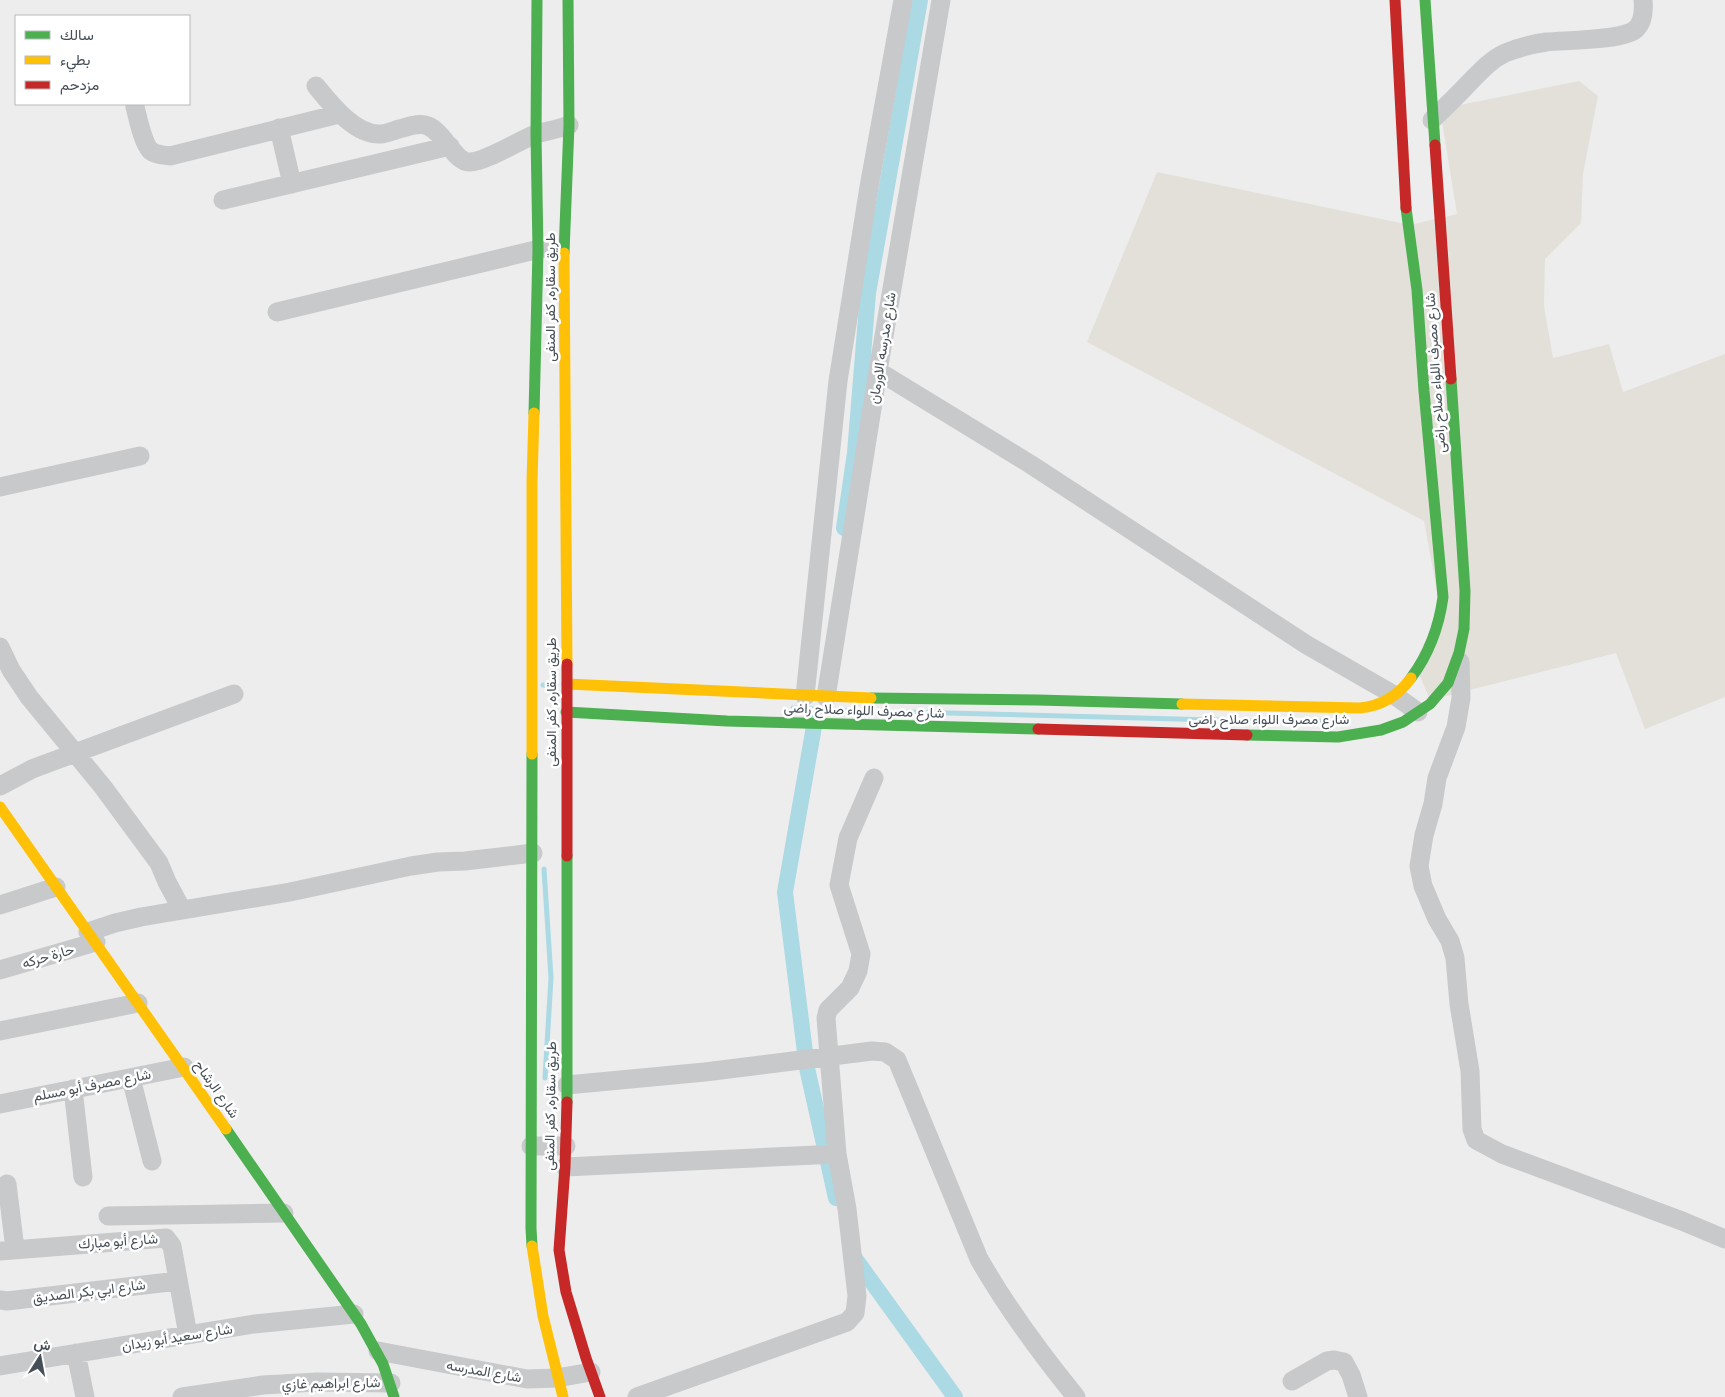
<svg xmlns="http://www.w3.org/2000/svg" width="1725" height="1397" font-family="Signika,Vazirmatn,sans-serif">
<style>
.commercial{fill:#e3e0da}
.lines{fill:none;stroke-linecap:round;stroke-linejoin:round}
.stream{stroke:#abd9e4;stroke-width:5}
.canal{stroke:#abd9e4;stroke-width:16}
.street{stroke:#c7c9cb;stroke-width:19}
.fast{stroke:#4caf50;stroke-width:11}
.slow{stroke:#ffc107;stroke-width:11}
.jam{stroke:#c62828;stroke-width:11}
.labels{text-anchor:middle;stroke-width:5;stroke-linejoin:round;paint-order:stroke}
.street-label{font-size:14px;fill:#464f57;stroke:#fff}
</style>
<rect width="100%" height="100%" fill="#ededed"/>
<path class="commercial" d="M1579,81L1598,96L1583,174L1581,223L1545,259L1544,306L1553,358L1609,344L1623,392L1725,354V697L1645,729L1616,653L1430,700L1415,664L1440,608L1424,521L1087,342L1157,172L1410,225L1457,214L1440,109Z"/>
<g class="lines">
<path class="stream" d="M543,685L556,686
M793,708L855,711
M908,712L1293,722L1335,721
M544,869L551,978L545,1078"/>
<path class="canal" d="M844,528L855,453L868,293L920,0
M816,715L785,892L807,1068L836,1198
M851,1253L955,1397"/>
<path class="street" d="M316,86C330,103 355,136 381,134C386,134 393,131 399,129C408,127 419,122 428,126C444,132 455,163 470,162C485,162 520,140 536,134C547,131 559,129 569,125
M135,107C138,118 143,144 151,151C156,155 164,155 170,156L339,114
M1432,120C1444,108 1456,97 1467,85C1479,73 1490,60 1505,53C1518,48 1532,44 1546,42C1566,40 1622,41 1636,29C1644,21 1644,10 1643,0
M279,128L292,184
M223,200L450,146
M277,312L548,247
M878,371L1030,464L1307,645L1394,695L1418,712
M0,487L140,456
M0,647L11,670L29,697L103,787L159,863L167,882L182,910
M1460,662L1461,698L1456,727L1437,778L1433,804L1424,835L1419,866L1423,886L1437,919L1450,941L1455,958L1459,1004L1470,1071L1472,1129L1476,1140L1502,1154L1682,1221L1725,1239
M805,696L838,381L869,187L903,0
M826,697L878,371L941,0
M0,786L32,769L234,694
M0,905L56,887
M88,932L115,923L141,917L290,892L411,866L438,862L465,861L533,853
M0,970L96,942
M0,1031L138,1003
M131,1078L152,1161
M567,1085L705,1072L872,1051L885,1052L897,1060L979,1259C1007,1308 1041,1354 1076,1397
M73,1089L83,1177
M0,1104L184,1067
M531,1146H566
M565,1167L837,1154
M7,1184L15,1249
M108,1216L284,1213
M0,1251L166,1238L172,1246L188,1335
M0,1300L7,1301L178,1281
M378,1351L527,1379L557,1378L591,1372
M76,1353L85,1397
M0,1366L254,1324L354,1314
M1292,1381L1327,1361L1334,1360L1344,1362L1351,1375L1358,1397
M182,1397L263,1385L317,1382L391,1383
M637,1397L847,1322L855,1313L857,1296L847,1209L837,1154L826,1018L828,1010L850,988L858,971L861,954L839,885L848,838L874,778"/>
<path class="fast" d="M1425,0L1435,145
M1406,208L1417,290L1424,391L1443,597C1439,627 1429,654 1411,678
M564,253L569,125L568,0
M534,413L538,250L536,135L537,0
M871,698L1038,700L1182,704
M566,712L727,721L1038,729
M1247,735L1338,737L1381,730L1403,722L1430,704L1448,683L1459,653L1464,629L1465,591L1451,379
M532,754L531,1228L532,1246
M567,1102V856
M226,1129L361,1324L383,1364L394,1397"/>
<path class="slow" d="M564,253L567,664
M567,684L871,698
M1182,704L1360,708C1382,706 1398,696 1411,678
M532,754V482L534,413
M0,807L226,1129
M532,1246L543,1316L563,1397"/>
<path class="jam" d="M1395,0L1406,208
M1435,145L1451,379
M567,664V856
M1038,729L1247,735
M567,1102L565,1167L559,1250L566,1292L586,1358L600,1397"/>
</g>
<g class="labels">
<g class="street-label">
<text transform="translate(550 297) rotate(-90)" y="5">طريق سقاره, كفر المنفى</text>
<text transform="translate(882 348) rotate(-81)" y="5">شارع مدرسه الاورمان</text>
<text transform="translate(1435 373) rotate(-94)" y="5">شارع مصرف اللواء صلاح راضى</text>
<text transform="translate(551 702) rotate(-90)" y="5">طريق سقاره, كفر المنفى</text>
<text transform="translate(864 710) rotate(2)" y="5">شارع مصرف اللواء صلاح راضى</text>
<text x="1269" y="724">شارع مصرف اللواء صلاح راضى</text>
<text transform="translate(48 956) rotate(-16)" y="5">حارة حركه</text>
<text transform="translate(92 1085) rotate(-11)" y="5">شارع مصرف أبو مسلم</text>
<text transform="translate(217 1089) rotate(55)" y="5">شارع الرشاح</text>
<text transform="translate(550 1106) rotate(-89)" y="5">طريق سقاره, كفر المنفى</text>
<text transform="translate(118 1241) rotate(-4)" y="5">شارع أبو مبارك</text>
<text transform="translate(89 1291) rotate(-7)" y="5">شارع ابي بكر الصديق</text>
<text transform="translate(177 1337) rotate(-9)" y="5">شارع سعيد أبو زيدان</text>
<text transform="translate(484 1371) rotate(10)" y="5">شارع المدرسه</text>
<text transform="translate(331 1383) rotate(-1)" y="5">شارع ابراهيم غازي</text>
</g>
</g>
<rect x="15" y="15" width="175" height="90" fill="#ffffff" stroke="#b5b9bc"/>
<rect x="25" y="31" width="25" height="8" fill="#4caf50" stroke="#b5b9bc"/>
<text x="60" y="40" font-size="15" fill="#464f57">سالك</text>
<rect x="25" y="56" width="25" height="8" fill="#ffc107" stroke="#b5b9bc"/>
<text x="60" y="65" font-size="15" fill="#464f57">بطيء</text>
<rect x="25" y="81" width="25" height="8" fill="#c62828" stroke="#b5b9bc"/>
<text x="60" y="90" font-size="15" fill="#464f57">مزدحم</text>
<g transform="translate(40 1357) rotate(11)" stroke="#ffffff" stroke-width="4" paint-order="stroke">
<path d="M0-4L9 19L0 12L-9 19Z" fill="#464f57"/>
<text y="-8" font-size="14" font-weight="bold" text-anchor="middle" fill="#464f57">ش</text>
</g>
</svg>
